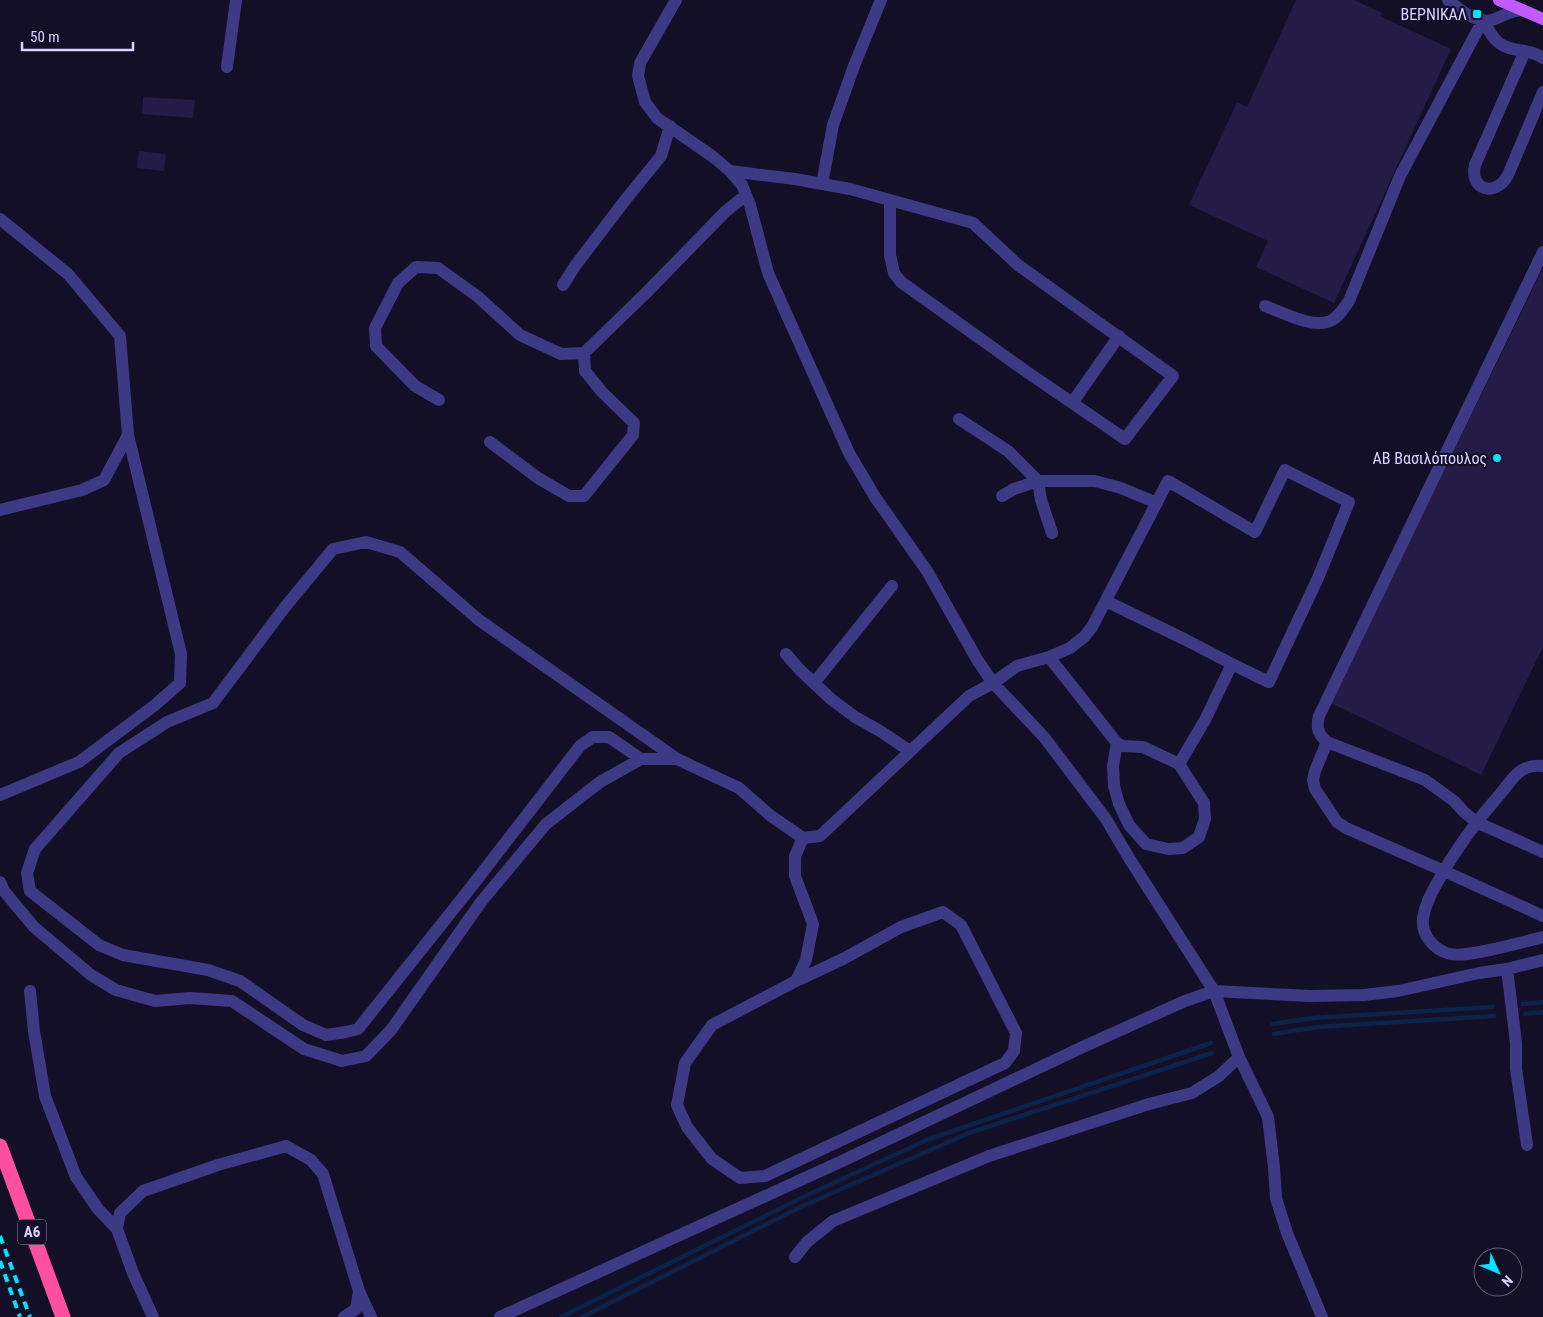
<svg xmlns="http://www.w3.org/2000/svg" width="1543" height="1317" font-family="'Roboto Condensed',sans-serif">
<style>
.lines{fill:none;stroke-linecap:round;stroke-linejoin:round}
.stream{stroke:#0c2248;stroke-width:4.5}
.building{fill:#241b47}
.minor{stroke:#3d3a85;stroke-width:12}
.major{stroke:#c25bff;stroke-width:12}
.highway{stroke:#ff4fa3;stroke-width:15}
.rail{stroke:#00e5ff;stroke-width:4;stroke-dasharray:8 6;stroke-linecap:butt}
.poi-dot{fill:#00e5ff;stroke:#130f26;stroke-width:2}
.labels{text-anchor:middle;stroke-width:4.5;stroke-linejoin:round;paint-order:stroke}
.shield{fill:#130f26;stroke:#9e99be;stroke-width:1}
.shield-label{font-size:15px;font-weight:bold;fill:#d9d4ff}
.poi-label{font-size:16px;fill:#d9d4ff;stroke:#130f26;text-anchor:end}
</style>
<rect width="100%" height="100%" fill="#130f26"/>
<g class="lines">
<path class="stream" d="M1523,1004L1543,1002
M1525,1014L1543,1012
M1273,1024L1313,1018L1493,1007
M1274,1034L1317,1027L1494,1016
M561,1317L801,1198L929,1139L1211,1043
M582,1317L805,1205L969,1133L1212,1053"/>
</g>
<path class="building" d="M1296,0H1354L1382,13L1380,16L1451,49L1334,303L1256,267L1268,241L1189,205L1237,102L1247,107Z
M143,97L195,100L193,118L142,114Z
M139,151L166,154L164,171L137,168Z
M1543,268V647L1481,775L1331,703Z"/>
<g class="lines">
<path class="minor" d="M676,0L640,63L638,76L645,102L657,118L712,156L730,171L742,185L750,205L768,273L849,453L875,497L927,571L978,661L993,683L1044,737L1106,819L1129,858L1214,991L1239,1057L1268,1117L1274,1167L1276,1198L1287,1233L1322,1317
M1448,0C1459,9 1476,24 1492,20C1505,16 1507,11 1523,10
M1483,20C1487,28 1492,37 1499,43C1512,53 1530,48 1543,58
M1525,51L1475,165C1469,190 1496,198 1508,175L1543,92
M227,67L236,0
M730,171L795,179L850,189L973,223L1018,265L1173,376L1125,439L1027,372L901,282L894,273L890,255V200
M822,184L833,125L854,66L881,0
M0,219L68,274L120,336L128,435L181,654L180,683L155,705L79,762L0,795
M1543,252L1319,716C1316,728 1318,734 1327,742L1425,780L1454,801L1464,812L1476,822L1543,852
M563,285L575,266L626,199L661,156L670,126
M1265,306C1281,312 1314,329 1330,321C1338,318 1344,308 1349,301L1400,176L1483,20
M439,400L415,386L376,346L375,328L398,283L416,267L438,268L477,296L520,335L561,354L584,353L646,293L725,212L746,195
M1072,403L1119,336
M959,419L1008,451L1038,481L1041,500L1052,533
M490,442L538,478L569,496H584L633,435L634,423L602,392L585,371L584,353
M1002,496L1014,489L1038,481H1095L1121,488L1157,503
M0,510L82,490L104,480L128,435
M786,654L800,670L831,699L855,717L880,731L910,751
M1049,657L1117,743L1123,746L1143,747L1179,764L1204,803L1205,819L1199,837L1183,848L1168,849L1146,844L1129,825L1119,804L1114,786L1113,766L1117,743
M814,683L892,586
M1327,742L1315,771L1313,780L1315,789L1337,822L1346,828L1444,871L1543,916
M641,759L609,737H593L580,746L468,891L358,1029L346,1032L326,1035L303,1025L240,981L208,970L123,955L99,945L30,891L27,873L35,849L119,753L167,722L213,703L285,607L333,549L366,542L400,552L479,620L677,759
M1179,764L1205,720L1232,664
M1543,766C1534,765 1525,767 1518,773C1512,778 1506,787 1501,793C1476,821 1455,850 1437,883C1431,894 1425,905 1423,918C1421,935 1434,950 1450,954C1467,958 1523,942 1543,937
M0,882L4,891L34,927L91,975L116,990L155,1001L190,998L232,1001L304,1049L342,1061L366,1056L391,1030L481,902L546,824L600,782L641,759H677L739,788L771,816L803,838L820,836L969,696L993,683L1017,666L1049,657L1070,648L1084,637L1092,627L1168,481L1255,532L1285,470L1349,502L1318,578L1269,682L1240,668L1184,639L1106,601
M1507,969L1516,1043V1069L1527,1145
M796,981L843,959L901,927L943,912L961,925L1016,1033L1014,1051L1005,1063L765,1176L740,1178L712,1159L687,1127L677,1105L685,1063L712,1025L796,981L806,960L813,924L795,876V856L803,838
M30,991L34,1031L45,1096L76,1177L98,1209L117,1229
M795,1257L807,1242L833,1221L989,1156L1149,1104L1192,1093L1219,1076L1239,1057
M153,1317L133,1273L117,1229L120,1213L143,1191L218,1165L286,1146L311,1160L323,1174L359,1291L371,1317
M344,1317L356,1309L359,1291
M500,1317L840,1162L1087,1045L1185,1001L1214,991L1310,996L1364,995L1398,991L1479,973L1507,969L1543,960"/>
<path class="major" d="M1499,0L1543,19"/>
<path class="highway" d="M0,1146L63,1317"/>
<path class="rail" d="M0,1236L30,1317
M0,1261L20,1317"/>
</g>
<g class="poi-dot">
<rect x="1472" y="9" width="10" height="10" rx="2.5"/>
<circle cx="1497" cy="458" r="5"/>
</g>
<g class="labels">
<rect class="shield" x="18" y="1219.5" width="28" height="25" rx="4"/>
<g class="shield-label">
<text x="32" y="1237">Α6</text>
</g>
<g class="poi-label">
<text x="1467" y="20">ΒΕΡΝΙΚΑΛ</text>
<text x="1487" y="464">ΑΒ Βασιλόπουλος</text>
</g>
</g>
<g transform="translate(1498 1272) rotate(134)"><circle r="24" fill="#130f26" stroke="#625e7d"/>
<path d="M0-4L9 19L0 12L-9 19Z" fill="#00e5ff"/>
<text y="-8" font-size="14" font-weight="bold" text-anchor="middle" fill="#d9d4ff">N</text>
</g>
<path d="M22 42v8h111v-8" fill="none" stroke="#d9d4ff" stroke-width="2.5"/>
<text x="30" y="42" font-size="15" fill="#d9d4ff" stroke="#130f26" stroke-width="4" paint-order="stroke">50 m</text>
</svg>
